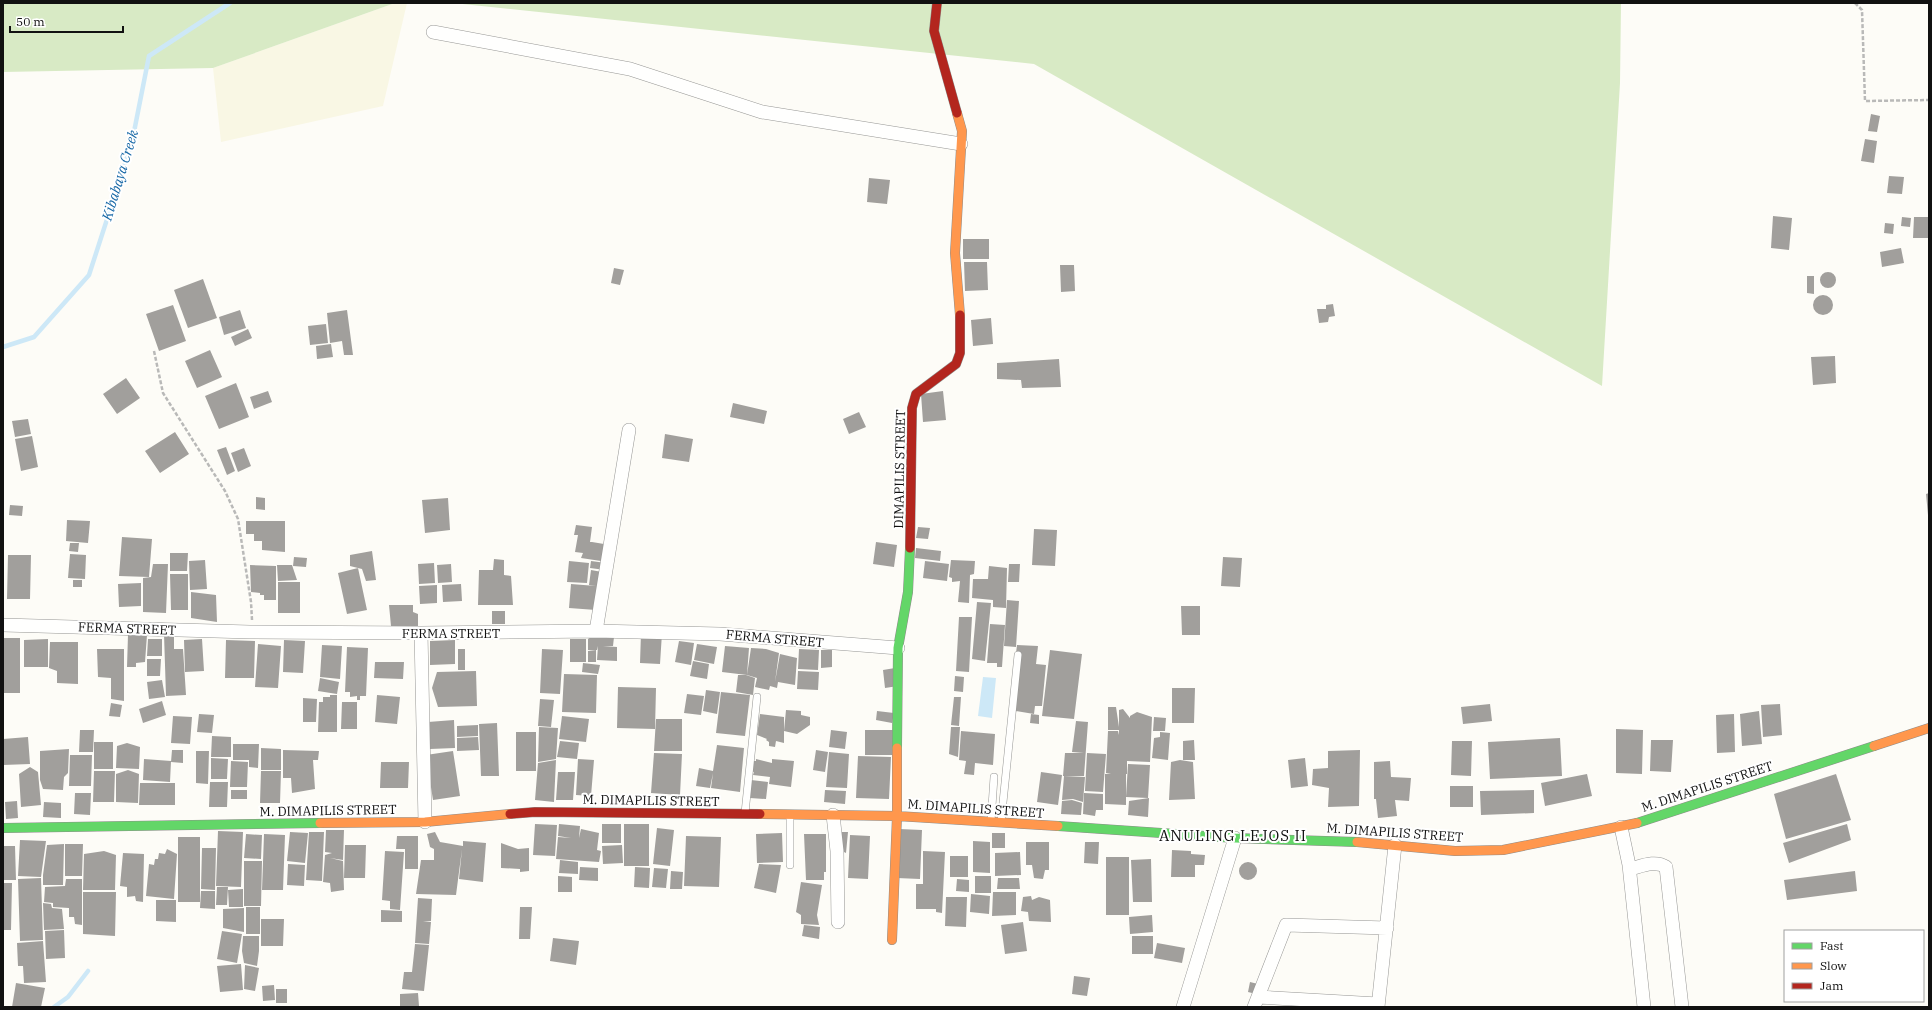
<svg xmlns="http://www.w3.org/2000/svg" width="1932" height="1010" font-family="'IBM Plex Serif',serif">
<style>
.farmland{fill:#f9f7e4}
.forest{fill:#d8eac5}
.water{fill:#cde8f7}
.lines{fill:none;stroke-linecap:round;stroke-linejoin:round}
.stream{stroke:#cde8f7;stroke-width:4.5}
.building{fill:#a19f9c}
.lane-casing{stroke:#979795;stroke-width:8}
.street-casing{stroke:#979795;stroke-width:14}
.fast-casing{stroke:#8e8d8b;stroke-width:10}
.slow-casing{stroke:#8e8d8b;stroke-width:10}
.jam-casing{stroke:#8e8d8b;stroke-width:10}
.path{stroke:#b9b9b8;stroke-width:2.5;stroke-dasharray:4 2;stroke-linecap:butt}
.lane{stroke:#fffffe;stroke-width:7}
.street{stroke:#fffffe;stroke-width:13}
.fast{stroke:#63d668;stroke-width:9}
.slow{stroke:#ff974d;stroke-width:9}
.jam{stroke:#b3261e;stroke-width:9}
.labels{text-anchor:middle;stroke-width:4;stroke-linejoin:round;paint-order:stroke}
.street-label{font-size:13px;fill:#111;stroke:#fff}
.water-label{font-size:14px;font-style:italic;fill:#1768a6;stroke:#fff}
.quarter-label{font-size:15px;letter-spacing:1px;fill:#111;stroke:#fff}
</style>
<rect width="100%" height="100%" fill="#fdfcf7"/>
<path class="farmland" d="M395,3H407L383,106L221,142L213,68Z"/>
<path class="forest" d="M3,3H395L213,68L3,72Z
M453,3H1621L1620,83L1602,386L1034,64Z"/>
<path class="water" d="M983,677L996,678L992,718L978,716Z"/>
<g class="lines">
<path class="stream" d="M3,347L34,337L89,275L132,142L149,56L230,3
M54,1007L68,997L88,971"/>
</g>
<path class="building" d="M1871,114L1880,116L1877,132L1868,131Z
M1865,139L1877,141L1874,163L1861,161Z
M1889,176L1904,177L1902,194L1887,193Z
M869,178L890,180L887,204L867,202Z
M1773,216L1792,218L1789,250L1771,248Z
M1902,217L1911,218L1910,227L1901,226Z
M1914,217H1929V238H1913Z
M1885,223L1894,224L1893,234L1884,233Z
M963,239H989V259H963Z
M1901,248L1904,263L1882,267L1880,252Z
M964,262H987L988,290L965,291Z
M1060,265H1074L1075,291L1061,292Z
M614,268L624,270L620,285L611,283Z
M1820 280a8 8 0 1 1 16 0a8 8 0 1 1-16 0Z
M1807,276H1814V294L1807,293Z
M203,279L217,318L188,328L174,290Z
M1813 305a10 10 0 1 1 20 0a10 10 0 1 1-20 0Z
M1333,304L1335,316L1329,317L1328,322L1319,323L1317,309H1326V305Z
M173,305L186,341L159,351L146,314Z
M240,310L246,328L224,335L219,317Z
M347,310L353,355H344L342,341L330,343L327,313Z
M991,318L993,344L973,346L971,320Z
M326,324L328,343L310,345L308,326Z
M248,329L252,338L235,346L231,337Z
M331,344L333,357L317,359L316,346Z
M210,350L222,377L197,388L185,361Z
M1835,356L1836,383L1813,385L1811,357Z
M1059,359L1061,387L1022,388L1021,380L997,379V363Z
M126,378L140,398L117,414L103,394Z
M236,383L249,417L219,429L205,396Z
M268,391L272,402L254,409L250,397Z
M943,391L946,420L923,422L921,394Z
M733,403L767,411L764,424L730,417Z
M859,412L866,427L849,434L843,419Z
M28,419L31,434L15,437L12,421Z
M175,432L189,454L160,473L145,451Z
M665,434L693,439L689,462L662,458Z
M32,436L38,467L21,471L15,439Z
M226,447L235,471L227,475L217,450Z
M244,448L251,466L238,472L231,453Z
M1929,493V515H1928L1926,494Z
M256,497L265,498V510L256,509Z
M448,498L450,530L425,533L422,500Z
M10,505L23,506L22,516L9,515Z
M67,520L90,521L88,543L66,541Z
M246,521H285V552L262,550V541H254V534H246Z
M576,525L592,527L590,542L586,541L604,544L601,561L581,558L583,553L575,552L578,535H574Z
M918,527L930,528L928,539L916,538Z
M1034,529L1057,530L1055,566L1032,565Z
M122,537L152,539L149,577L119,576Z
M876,542L897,545L894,567L873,564Z
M70,543H79L78,552L69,551Z
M916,548L941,551L940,561L915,558Z
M372,551L376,580L366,581L362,569L350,566V555Z
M170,553H188L187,571H170Z
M70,554L86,555L85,579L68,578Z
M8,555H31L30,599H7Z
M294,557L307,558L306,567L293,566Z
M1223,557L1242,558L1240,587L1221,586Z
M494,559L504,560V575L511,576L513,605H478L479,570H493Z
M205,560L207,589L190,590L189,561Z
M951,560L975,561L974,574L970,575L969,603L958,602L960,581L952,582V578L949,577Z
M569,561L589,563L587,583L567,582Z
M591,561L606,563L605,570L590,568Z
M925,561L949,564L947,581L923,578Z
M434,563L435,583L419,584L418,564Z
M153,564H168L166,613L143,612V578L151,577Z
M451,564L452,582L438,583L437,565Z
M1009,564H1020L1019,582H1008Z
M250,565L276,566V600H264V595H260V593L251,592Z
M277,565H292L297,580L278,581Z
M989,566L1007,568L1006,608L993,607V600L972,598L973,579H988Z
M358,568L367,610L347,614L338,573Z
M591,570L602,572L596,610L569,608L571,584L596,586L589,585Z
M170,574H188V610H171Z
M73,580H82V587H73Z
M278,582H300V613H278Z
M141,583V606L119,607L118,584Z
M461,584L462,601L443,602L442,585Z
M437,585V603L420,604L419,586Z
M191,592L216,595L217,622L191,618Z
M1007,600L1019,601L1016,647L1004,646Z
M977,602L991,603L985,661L972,659Z
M389,605H413V612L418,614V626H391Z
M1181,606H1200V635H1182Z
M492,611H505V624H492Z
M959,617H972L969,672L956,671Z
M990,624L1005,625L1002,667H997V663H987Z
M641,633H662L660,664L640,663Z
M164,634L174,635V649H183L186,695L166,696Z
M128,635H147L145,662L136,663V667H127Z
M591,637H614L613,646H603L617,647V661L597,660L598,646L597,650H588V639Z
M3,638H20V693H3Z
M48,639V667H24V640Z
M148,639H162V656H147Z
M202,639L204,671L185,672L184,640Z
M570,639H586V662H570Z
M226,640L255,641L254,678H225Z
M284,640L305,641L303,673L283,672Z
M455,640V664L430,665V641Z
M679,641L694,643L691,665L675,662Z
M50,642H78V684L57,683V671L49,668Z
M258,644L281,646L278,688L255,687Z
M697,644L717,647L714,664L694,660Z
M322,645L342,646L340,679L320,677Z
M1017,645L1038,646L1036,664L1046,665L1042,706H1035L1034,714L1009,710Z
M725,646L749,648L747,675L722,672Z
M347,647L368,648L366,696H360V700H357V696L350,697V692H345Z
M751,648L766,649L779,653L775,682L780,654L797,658L795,685L778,682L777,688L770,686L769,690L755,687L757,678L747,675Z
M97,649H124V701L111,699V678L98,677Z
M458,649H465V670H458Z
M542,649L563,650L560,694L540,693Z
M799,649L819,650L818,670L798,669Z
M596,650V662H588V651Z
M821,650H832V667L821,668Z
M1050,650L1082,654L1074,719L1042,716Z
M147,659H161L160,676H147Z
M693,661L709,664L707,679L690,676Z
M375,662H404L403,679L374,678Z
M583,663L600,665L598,674L582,672Z
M895,668L898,686L885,688L883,670Z
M476,671L477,706L438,707L432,688L437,672Z
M798,671L819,672L818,690L797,689Z
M564,674L597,675L596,713L562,712Z
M738,675H746L755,678L753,695L736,692Z
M955,676L964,677L963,692L954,691Z
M320,678L339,682L337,694L318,691Z
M162,680L165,697L149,699L147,682Z
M618,687L656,688L655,729L617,728Z
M1172,688H1195L1194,723H1172Z
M706,690L720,692L717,714L703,711Z
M721,692L750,695L745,736L716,733Z
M687,694L704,696L701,715L684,713Z
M330,695H337V732H318L319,702H323V697H330Z
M377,695L400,697L397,724L375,722Z
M954,697H961L959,726L951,725Z
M303,698L317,699L316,722H303Z
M540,699L554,700L551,727L538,726Z
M162,701L166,715L143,723L139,709Z
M342,702H357V729H341Z
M111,703L122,705L120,717L109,716Z
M1490,704L1492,721L1463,724L1461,707Z
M1780,704L1782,735L1763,737L1761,705Z
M1108,707H1116L1119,727V710L1123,709L1130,718V716L1137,712L1152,717L1150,762L1127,761V774H1122H1126V805L1105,804V774H1111L1106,773L1108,731H1118L1119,735V730H1108Z
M786,710L801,711V715L810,717V725L797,734L784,731Z
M877,711L894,713L892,723L876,720Z
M1759,711L1762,744L1742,746L1740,714Z
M199,714L214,715L212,733L197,732Z
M760,714L784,717V743L776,741L775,747L769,746V742L766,740L767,739L757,735Z
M1031,714L1039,715V724L1030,723Z
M1734,714L1735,752L1717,753L1716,715Z
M173,716L192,717L190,744L171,743Z
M562,716L589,719L586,742L559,739Z
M1154,717L1166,718L1165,731H1153Z
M656,719H682V751H654Z
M454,720L455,748L430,749L428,722Z
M1076,721L1088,722L1084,776H1063L1065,753H1084L1072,752Z
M497,723L499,776H481L479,724Z
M478,725V736L457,737V726Z
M539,727L558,728L556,759L538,762Z
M951,727H960L958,757L949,754Z
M1616,729L1643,730L1642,774L1616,773Z
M80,730H94L93,752H79Z
M831,730L847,732L845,749L829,747Z
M865,730H893V755H865Z
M961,731L995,734L993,765L975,763L974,775L964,774L966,761L959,760Z
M516,732H536V771H516Z
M1160,732L1170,733L1168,760L1152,758L1154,738L1160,737Z
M212,736L231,737V757H211Z
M28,737L30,764L3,765V739Z
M478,737L479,750L457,751V738Z
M1560,738L1562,776L1490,779L1488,742Z
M1194,740L1195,760H1183V741Z
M1651,740H1673L1671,772L1650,771Z
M560,741L579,743L577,759L557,757Z
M1452,741H1472L1471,776L1451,775Z
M94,742H113V769H94Z
M127,743L140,747L139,769L116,768L117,746Z
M233,744H259L258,768L249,767V760H233Z
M717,745L744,748L740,792L711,788L713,773L710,788L696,786L699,768L713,771Z
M261,748L281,749V770H261Z
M69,749L68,773L64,777L63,790L43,789L40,780V751Z
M172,750H183V763L171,762Z
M283,750L319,751L318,760H313L315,789L292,793L291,778H283Z
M816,750L828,752L825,772L813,770Z
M1360,750L1359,806L1328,807L1329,788L1312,785L1313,769L1328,768V751Z
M196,751H209L208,784L196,783Z
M453,751L460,796L433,800L426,755Z
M829,752L849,754L847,788L826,787Z
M654,753L682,754L680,795L651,793Z
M1087,753L1106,754L1103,792L1085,791Z
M70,755H92L91,786H69Z
M858,756L891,757L889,799L856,798Z
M211,758L228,759L227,779H211Z
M1305,758L1308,786L1291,788L1288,760Z
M144,759L171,761L170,782L143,780Z
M578,759L594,760L591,796L576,795Z
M756,759L772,763V759L794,761L791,787L769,784L770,777L753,775L754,772L750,771L752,761H756Z
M556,760L554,802L535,800L538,763Z
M1180,760L1193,762L1195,799L1169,800L1171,762Z
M231,761L248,762L247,787H230Z
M1390,761L1391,777L1411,778L1409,801L1395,800L1397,816L1378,818L1376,799H1374V762Z
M381,762H409L408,788H380Z
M1128,764L1150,765L1148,798L1126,797Z
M30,767L38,772L41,805L21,807L19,774Z
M128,770L139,774L138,803L116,802V774Z
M94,771H115L114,802H93Z
M261,771H281L280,803H260Z
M558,772H575L573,800H556Z
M1041,772L1062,775L1058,805L1037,802Z
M1587,774L1592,796L1545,806L1541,783Z
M1836,774L1851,820L1786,839L1774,794Z
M1064,776L1085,777L1083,802L1073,799L1062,800Z
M751,780L768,782L766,799L750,798Z
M210,782H228L227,807H209Z
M140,783H175V805H139Z
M1450,786H1473V807H1450Z
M231,790H247V799H231Z
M825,790L846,791L845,804L824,802Z
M1534,790V813L1481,815L1480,791Z
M75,793H91L90,815L74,814Z
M1084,793L1103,794V810H1096L1095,816L1083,814Z
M1149,798L1148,817L1128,815L1129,801Z
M1072,800L1082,803L1081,815L1061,814L1062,801Z
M17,801L18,818L6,819L5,802Z
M44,802L61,803V818L43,817Z
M535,824L557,825L555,856L533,855Z
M559,824L580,826L579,838L581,829L599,833L597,850L601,851L599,862L556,859L558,837L571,838L558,836Z
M602,824H621V843H602Z
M624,824H649V866H624Z
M1847,824L1851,840L1789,863L1783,843Z
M657,828L674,830L670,866L653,864Z
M899,829L922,830L920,879L897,878Z
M326,830H344L343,860L330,858L343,861L344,890L331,892L330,883L323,882L325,855L332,853L325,852Z
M218,831L243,832L241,887L216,886Z
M290,832L308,833L305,863L287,861Z
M309,832H324L322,881L306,880Z
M435,832L440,842L463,846V841L486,843L483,882L459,879L462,849L456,895L416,894L421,860H434V849L430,847L427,834Z
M840,832H848L846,853L842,851Z
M782,833L783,862L757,863L756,834Z
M992,833H1005V848H992Z
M246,834L262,835L261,859L244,858Z
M264,834L285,835L283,890H262Z
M804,834H826V872H824V880H806Z
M850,835L870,836L868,879L848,878Z
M397,836H418V869H405V849H396Z
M686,836L721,837L719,887L684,886Z
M178,837H200V902H178Z
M20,840L46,841L41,877L18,876Z
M973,841L990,842V873L973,872Z
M1026,842H1049V870H1045L1043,879L1034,878L1032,865H1026Z
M1085,842H1099L1098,864L1084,863Z
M501,843L518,849L529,848V871L520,872V869L501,868Z
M64,844L63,885H43V875L47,845Z
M65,844H83L82,876H65Z
M345,845H366L365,878H344Z
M622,845L623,863L603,864L602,846Z
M3,846H15L16,880H3Z
M202,848H216L215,890L201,889Z
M167,849L177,854L174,899L146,896L149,864L154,865L155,859H158L159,853L165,854Z
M1172,850L1191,851V854L1205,855L1204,865H1195V877H1171Z
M104,851L116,855L115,890H83L84,854Z
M385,851L404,852L400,910L390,909V901L382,900Z
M923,851L945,852L942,913L936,912V909H916V884H923Z
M1020,852L1021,875L995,876V853Z
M123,853L144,854L143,902L136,901L135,896L127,897V887L120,886Z
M950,856H968V877H950Z
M1106,857H1129V915H1106Z
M1151,859L1152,902H1133L1131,860Z
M560,860L578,862V874L559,873Z
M244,861H262L261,906H244Z
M1239 871a9 9 0 1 1 18 0a9 9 0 1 1-18 0Z
M288,864L305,865L304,886L287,885Z
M759,864L781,865L776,893L754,888Z
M580,867L598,868V881L579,880Z
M635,867L650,868L649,888L634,887Z
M654,868L668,869L666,888L652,887Z
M671,871L683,872L682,889H670Z
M1855,871L1857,891L1787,900L1784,880Z
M558,876L572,877V892H558Z
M975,876H991V893H975Z
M41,878L43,940L20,941L18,879Z
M998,878H1019L1020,889H997Z
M66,879H82V925L75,924L74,917H69V908L53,907V903L44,902L45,887L65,886Z
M957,879L969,880V892L956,891Z
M801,882L822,885L817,915L819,925L801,924V915L796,912Z
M3,883H12L11,930H3Z
M217,887H228L227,905H216Z
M243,889V907H229L228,890Z
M201,891H215V909L200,908Z
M83,892H116L115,936L83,934Z
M993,892H1016V915L992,916Z
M971,894L990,896L989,914L970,912Z
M1031,896L1032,900L1039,897L1050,900L1051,922L1029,921L1028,912L1021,911L1023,897Z
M946,897H967L966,927L945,926Z
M418,898L432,899L431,921H423L431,922L429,944L415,943Z
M156,900H176V922L156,921Z
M43,903L51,904L52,908L62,909L64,929L44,930Z
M246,907H260V934H246Z
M520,907H532L530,939H519Z
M244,908V932L223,928V909Z
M381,910L402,911V922H381Z
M1152,915L1153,932L1130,934L1129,917Z
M261,919H284L283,946H261Z
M1023,922L1027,951L1005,954L1001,925Z
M804,925L820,927L819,939L802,936Z
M64,930L65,958L46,959L45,931Z
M222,931L242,934L237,963L217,959Z
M243,936H259V951L257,966L244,963L242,951Z
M1132,936H1153V954H1132Z
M553,938L579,941L576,965L550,961Z
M43,941L46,982L24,983L23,966H18L17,943Z
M1157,943L1185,948L1182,963L1154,958Z
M415,944L429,945L424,991L402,989L404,972H412Z
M241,964L243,990L220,992L217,966Z
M245,965L259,968L255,991L244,989Z
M1074,976L1090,978L1087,996L1072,994Z
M1250,982L1258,984L1256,994L1248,992Z
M16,983L45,988L41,1007H12Z
M274,985L275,1000L263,1001L262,986Z
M276,989H287V1003H276Z
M418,993L419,1006L400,1007V994Z"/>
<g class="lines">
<g class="lane-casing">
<path id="lane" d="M745,813L757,697
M991,821L994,777
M1001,822L1018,655
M790,865V814"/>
</g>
<g class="street-casing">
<path id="street" d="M433,32L630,69L762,112L961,144
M3,625L250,632L421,633L596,631L720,634L898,648
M596,631L629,430
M421,633L425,822
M833,815L837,851L838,922
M1621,827L1629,865L1644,1007
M1630,869C1642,866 1655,860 1666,867L1682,1007
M1258,997L1378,1004
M1183,1007L1235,838
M1254,1007L1286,925L1387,928
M1378,1007L1395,845"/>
</g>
<g class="fast-casing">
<path id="fast" d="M897,748L898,648L908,592L910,548
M1637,823L1874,746
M1058,826L1235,838L1357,842
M3,828L320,823"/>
</g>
<g class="slow-casing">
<path id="slow" d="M957,113L962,131L955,253L960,315
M1874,746L1929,728
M760,814L897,816L1058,826
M320,823L425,822L510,814
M1357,842L1455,851L1503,850L1637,823
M892,940L897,816V748"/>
</g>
<g class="jam-casing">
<path id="jam" d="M937,3L934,31L957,113
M910,548L912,408L916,394L956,364L960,353V315
M510,814L535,812L760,814"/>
</g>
<path class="path" d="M1855,3L1862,10L1865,101L1929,100
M154,351L163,393L225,491L238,519L251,602L252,620"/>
<use href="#lane" class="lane"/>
<use href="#street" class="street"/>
<use href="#fast" class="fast"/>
<use href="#slow" class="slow"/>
<use href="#jam" class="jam"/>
</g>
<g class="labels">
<g class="street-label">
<text transform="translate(899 469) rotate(-89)" y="5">DIMAPILIS STREET</text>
<text transform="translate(127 628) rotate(2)" y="5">FERMA STREET</text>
<text x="451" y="638">FERMA STREET</text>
<text transform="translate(775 638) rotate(5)" y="5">FERMA STREET</text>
<text transform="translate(1707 786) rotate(-18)" y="5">M. DIMAPILIS STREET</text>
<text transform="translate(651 800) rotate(1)" y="5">M. DIMAPILIS STREET</text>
<text transform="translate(976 808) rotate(4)" y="5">M. DIMAPILIS STREET</text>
<text transform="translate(328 810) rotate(-1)" y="5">M. DIMAPILIS STREET</text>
<text transform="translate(1395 832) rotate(4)" y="5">M. DIMAPILIS STREET</text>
</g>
<g class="water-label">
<text transform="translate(120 175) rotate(-73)" y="5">Kibabaya Creek</text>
</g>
<g class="quarter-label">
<text x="1233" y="841">ANULING LEJOS II</text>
</g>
</g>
<rect width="1932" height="1010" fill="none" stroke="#111111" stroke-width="8"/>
<rect x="1784" y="930" width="140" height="72" fill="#ffffff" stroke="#a0a0a0"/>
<rect x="1792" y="943" width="20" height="6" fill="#63d668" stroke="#a0a0a0"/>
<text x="1820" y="950" font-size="12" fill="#111111">Fast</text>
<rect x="1792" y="963" width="20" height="6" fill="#ff974d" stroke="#a0a0a0"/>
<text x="1820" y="970" font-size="12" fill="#111111">Slow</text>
<rect x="1792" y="983" width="20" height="6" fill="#b3261e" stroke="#a0a0a0"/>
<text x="1820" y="990" font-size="12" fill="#111111">Jam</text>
<path d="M10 26v6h113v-6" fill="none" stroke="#111111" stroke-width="2"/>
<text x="16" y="26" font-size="12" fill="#111111" stroke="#ffffff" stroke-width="3" paint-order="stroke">50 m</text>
</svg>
